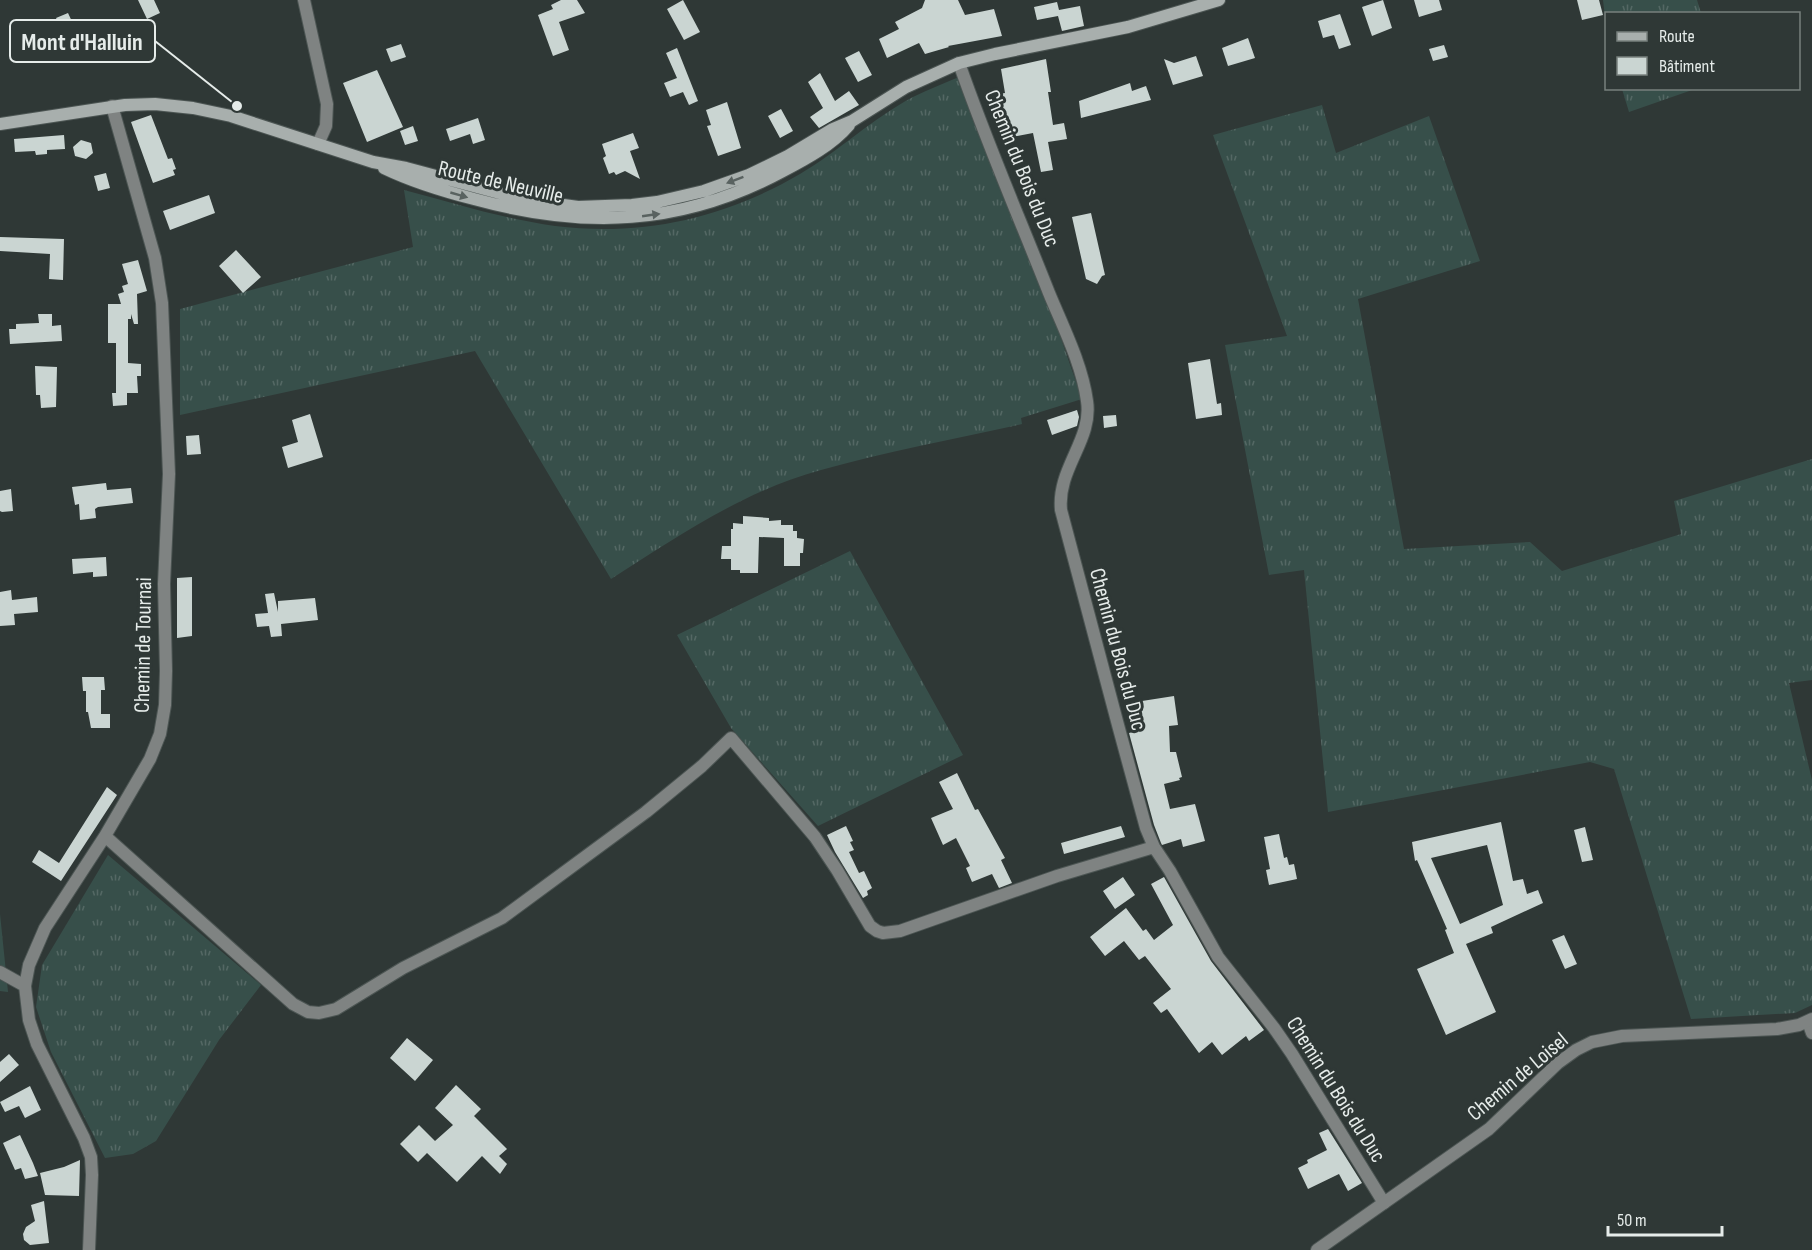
<svg xmlns="http://www.w3.org/2000/svg" width="1812" height="1250" font-family="'Sofia Sans Condensed',sans-serif">
<style>
.grass{fill:url(#grass-tufts)}
.building{fill:#cad5d2;fill-rule:evenodd}
.lines{fill:none;stroke-linecap:round;stroke-linejoin:round}
.minor-casing{stroke:#4c5553;stroke-width:14}
.tertiary-casing{stroke:#4c5553;stroke-width:14}
.secondary-casing{stroke:#4c5553;stroke-width:14}
.minor{stroke:#7f8382;stroke-width:12}
.tertiary{stroke:#7f8382;stroke-width:12}
.secondary{stroke:#a8afad;stroke-width:12}
.oneway{fill:#596260}
.labels{text-anchor:middle;stroke-width:6;stroke-linejoin:round;paint-order:stroke}
.street-label{font-size:22px;fill:#e6ecea;stroke:#2f3836}
.leader{fill:none;stroke:#e6ecea;stroke-width:2}
.callout-dot{fill:#e6ecea;stroke:#2f3836;stroke-width:2}
.callout{fill:#2f3836;stroke:#e6ecea;stroke-width:2}
.callout-label{font-size:24px;text-anchor:middle;font-weight:bold;fill:#e6ecea}
</style>
<defs>
<pattern id="grass-tufts" width="24" height="20" patternUnits="userSpaceOnUse" patternTransform="scale(1.5)"><rect width="24" height="20" fill="#374f4a"/><path d="M3 7l-1-3M5 7V3M7 7l1-3M15 17l-1-3M17 17v-4M19 17l1-3" fill="none" stroke="#546864"/></pattern>
</defs>
<rect width="100%" height="100%" fill="#2f3836"/>
<path class="grass" d="M1603,0H1697L1701,13L1606,14V25Z
M964,75L1041,281L1082,399L1021,418L1022,424C956,439 887,451 821,470C744,491 678,536 611,579L475,351L180,415V309L413,247L404,190C453,203 504,219 555,226C642,237 725,218 800,174C839,151 873,118 913,97C929,89 947,82 964,75Z
M1622,89V88L1695,89L1629,112Z
M1322,105L1336,153L1429,116L1480,261L1358,299L1404,549L1530,542L1562,571L1681,534L1674,501L1812,459V680L1789,683L1812,780V1005L1795,1013L1691,1019L1614,769L1590,762L1328,812L1304,570L1269,575L1225,345L1287,336L1213,135Z
M850,551L963,755L818,826L731,728L677,635Z
M108,855L261,985L219,1040L156,1141L133,1154L105,1158L51,1052L36,1007L42,965Z
M0,914L8,992L0,991Z"/>
<path class="building" d="M138,0H154L160,13L147,19Z
M561,0H577L585,13L559,22L569,50L553,56L538,15L553,9L551,5Z
M683,0L700,32L684,40L667,9Z
M925,0H958L965,15L994,9L1002,36L948,46L949,47L925,54L919,43L887,58L879,39L899,29L895,22L922,8Z
M1383,0L1392,28L1372,36L1362,7Z
M1414,0H1439L1442,10L1419,17Z
M1577,0H1599L1603,15L1582,20Z
M1057,2L1059,10L1080,6L1084,26L1062,31L1058,16L1037,20L1034,7Z
M68,13L82,43L62,52L53,31L60,27L56,18Z
M1340,14L1351,45L1339,49L1334,35L1323,38L1318,21Z
M134,20L143,40L113,53L105,34Z
M1248,38L1255,58L1228,66L1222,48Z
M401,44L406,57L391,62L386,49Z
M1444,45L1448,57L1433,61L1429,49Z
M677,48L698,101L689,105L683,92L670,97L664,83L677,78L666,53Z
M859,51L872,75L858,82L845,58Z
M1196,56L1203,76L1173,85L1164,59L1174,63Z
M1046,59L1051,92H1048L1053,125L1064,123L1067,139L1048,142L1053,170L1041,172L1033,133L1001,139L993,95L1005,93L1001,69Z
M377,70L403,127L367,142L343,83Z
M820,73L835,101L849,91L859,105L819,128L810,117L823,108L808,82Z
M1130,83L1132,91L1146,86L1151,100L1081,118L1079,101Z
M727,102L741,148L718,156L707,126L711,125L706,110Z
M781,109L793,131L780,138L768,116Z
M151,115L168,159L172,158L176,169L173,170L175,175L153,183L131,122Z
M478,118L485,140L473,144L470,134L450,141L446,129Z
M413,126L418,141L405,145L400,131Z
M633,133L639,148L630,151L640,179L625,171L616,175L614,172L609,174L603,158L606,156L602,144Z
M64,135L65,149L47,150V154L36,155L35,151L15,152L14,139Z
M81,140L91,143L93,153L86,159L75,156L73,147Z
M106,173L110,188L98,191L94,176Z
M209,195L215,213L170,230L163,211Z
M1091,213L1105,275L1102,276L1097,284L1086,279L1072,217Z
M0,237L64,239L63,280L49,279L50,254L0,251Z
M236,250L261,277L243,293L219,266Z
M138,260L147,291L137,294L138,324H134L131,314V319H128V363L141,364V376H137L138,393H127V405L113,406L112,393H116V343H108V304H121L118,294L124,292L122,286L128,284L122,264Z
M38,314H52V326L61,325L62,341L10,344L9,329H16V324L39,323Z
M1210,359L1217,404L1221,403L1222,415L1196,419L1188,363Z
M35,366L57,367L56,407L41,408L40,395H36Z
M1077,410L1079,417L1077,426L1052,435L1047,420Z
M310,414L323,457L288,468L282,447L298,442L292,420Z
M1116,415L1117,426L1104,428L1103,416Z
M199,435L201,454L187,455L186,436Z
M106,483L107,490L131,488L133,503L98,507L95,509L96,518L80,520L79,504L75,505L72,487Z
M11,489L13,511L2,512L0,511V491Z
M743,516L769,518V521L781,520V525H793V531H797V538L804,539L803,553H800V566H784V538L759,537L758,573H740V570H731V559H721L722,546H731V529H733V523L743,524Z
M106,557L107,576L93,577V572L73,574L72,559Z
M192,577V636L177,638V578Z
M11,590L12,600L37,597L38,612L14,614L15,625L0,626V592Z
M274,593L278,612V601L315,598L318,620L281,624L282,636L271,637L269,626L257,627L255,614L268,613L265,594Z
M82,677H104L105,690H101V714H110V728H91L88,712H86V691H83Z
M1174,696L1178,725L1169,726L1170,752H1176L1182,777L1179,778L1180,780L1164,784L1170,809L1195,804L1205,841L1183,847L1181,839L1162,845L1161,843L1154,825L1129,733L1142,730L1139,711L1143,710L1142,701Z
M957,773L975,810L978,809L1005,858L1001,860L1012,883L999,888L992,874L972,882L966,868L970,866L956,838L943,845L931,818L953,809L939,782Z
M107,787L117,795L61,881L32,862L39,850L59,863Z
M1501,822L1513,881L1523,879L1527,894L1538,890L1543,903L1491,927L1493,933L1466,944L1496,1012L1446,1035L1417,969L1454,953L1445,930L1447,929L1417,860L1415,861L1412,842ZM1487,845L1503,905L1460,924L1431,858Z
M846,826L853,841L850,842L854,850L849,852L859,873L864,871L872,888L867,891L868,895L863,898L835,852L827,835Z
M1121,826L1125,837L1064,854L1061,843Z
M1585,827L1593,860L1582,862L1574,830Z
M1279,834L1284,858L1287,857L1289,865L1294,864L1297,879L1269,885L1266,870L1270,869L1264,837Z
M1123,877L1135,895L1115,909L1103,891Z
M1164,877L1211,961L1264,1030L1249,1041L1246,1036L1222,1055L1212,1042L1199,1053L1167,1009L1161,1013L1153,1003L1171,989L1145,956L1139,960L1124,941L1105,956L1090,937L1126,908L1143,931L1146,929L1154,940L1173,925L1151,884Z
M1564,935L1577,964L1565,969L1552,940Z
M407,1038L433,1060L415,1081L390,1058Z
M9,1054L19,1065L0,1082V1062Z
M456,1085L481,1109L474,1116L507,1149L499,1156L507,1164L500,1174L482,1156L457,1182L427,1153L418,1162L400,1144L419,1125L435,1141L453,1125L435,1108Z
M30,1086L41,1110L25,1118L19,1106L5,1112L0,1102Z
M1328,1129L1362,1183L1348,1191L1339,1174L1308,1189L1298,1168L1308,1163L1307,1160L1327,1150L1319,1133Z
M20,1135L33,1163L38,1176L25,1179L21,1168L15,1170L3,1143Z
M80,1160L79,1196L45,1195L40,1173L64,1167Z
M44,1201L49,1243L30,1245L24,1240L23,1234L26,1227L35,1221L31,1205Z"/>
<g class="lines">
<g class="minor-casing">
<path id="minor" d="M959,63C986,141 1019,217 1049,293C1063,327 1082,364 1087,401C1093,440 1057,468 1061,510L1118,725L1146,828L1154,847L1170,871L1218,957L1274,1028L1292,1054L1384,1203
M105,836L293,1004L308,1012L319,1013L336,1009L403,968L502,918L646,812L702,766L731,738L815,837L837,870L870,926L877,931L883,933L900,931L1057,876L1154,847
M0,972L25,986
M1808,1022L1812,1033
M89,1250L92,1175L91,1157L84,1138L37,1044L29,1020L25,986L29,965L45,928L105,836L150,759L160,734L165,705L166,671L164,584L169,474L162,303L155,258L112,106"/>
</g>
<g class="tertiary-casing">
<path id="tertiary" d="M304,0L327,104L326,126L318,144
M1317,1250L1489,1129L1558,1063L1576,1050L1592,1042L1622,1036L1777,1029L1799,1025L1812,1019"/>
</g>
<g class="secondary-casing">
<path id="secondary" d="M0,124L125,105L155,104L193,108L231,116L373,162L406,168L507,195L535,201L578,207L632,205L657,202L704,191L749,175L788,156L833,129L852,121L906,87L959,63L995,54L1128,27L1219,0
M384,168C413,182 443,191 474,199C584,229 681,226 783,171C806,159 832,145 849,125"/>
</g>
<use href="#minor" class="minor"/>
<use href="#tertiary" class="tertiary"/>
<use href="#secondary" class="secondary"/>
</g>
<defs><path id="oneway-solid" d="M-6-.8H1V-3.2L6.5 0L1 3.2V.8H-6Z" transform="scale(1.5)"/></defs>
<g class="oneway">
<use href="#oneway-solid" transform="translate(735 180) rotate(159)"/>
<use href="#oneway-solid" transform="translate(459 195) rotate(16)"/>
<use href="#oneway-solid" transform="translate(651 215) rotate(-8)"/>
</g>
<g class="labels">
<g class="street-label">
<text transform="translate(1023 168) rotate(68)" y="8">Chemin du Bois du Duc</text>
<text transform="translate(501 181) rotate(13)" y="8">Route de Neuville</text>
<text transform="translate(142 645) rotate(-89)" y="8">Chemin de Tournai</text>
<text transform="translate(1119 649) rotate(75)" y="8">Chemin du Bois du Duc</text>
<text transform="translate(1517 1076) rotate(-40)" y="8">Chemin de Loisel</text>
<text transform="translate(1337 1089) rotate(58)" y="8">Chemin du Bois du Duc</text>
</g>
</g>
<path class="leader" d="M237 106L155 41"/>
<circle class="callout-dot" cx="237" cy="106" r="6"/>
<rect class="callout" x="10" y="20" width="145" height="42" rx="6"/>
<g class="callout-label">
<text x="82" y="50">Mont d'Halluin</text>
</g>
<rect x="1605" y="12" width="195" height="78" fill="#2f3836" stroke="#78807e" stroke-width="1.5"/>
<rect x="1617" y="32" width="30" height="9" fill="#a8afad" stroke="#78807e" stroke-width="1.5"/>
<text x="1659" y="42" font-size="18" fill="#e6ecea">Route</text>
<rect x="1617" y="57" width="30" height="18" fill="#cad5d2" stroke="#78807e" stroke-width="1.5"/>
<text x="1659" y="72" font-size="18" fill="#e6ecea">Bâtiment</text>
<path d="M1608 1226v9h114v-9" fill="none" stroke="#e6ecea" stroke-width="3"/>
<text x="1617" y="1226" font-size="18" fill="#e6ecea" stroke="#2f3836" stroke-width="4.5" paint-order="stroke">50 m</text>
</svg>
